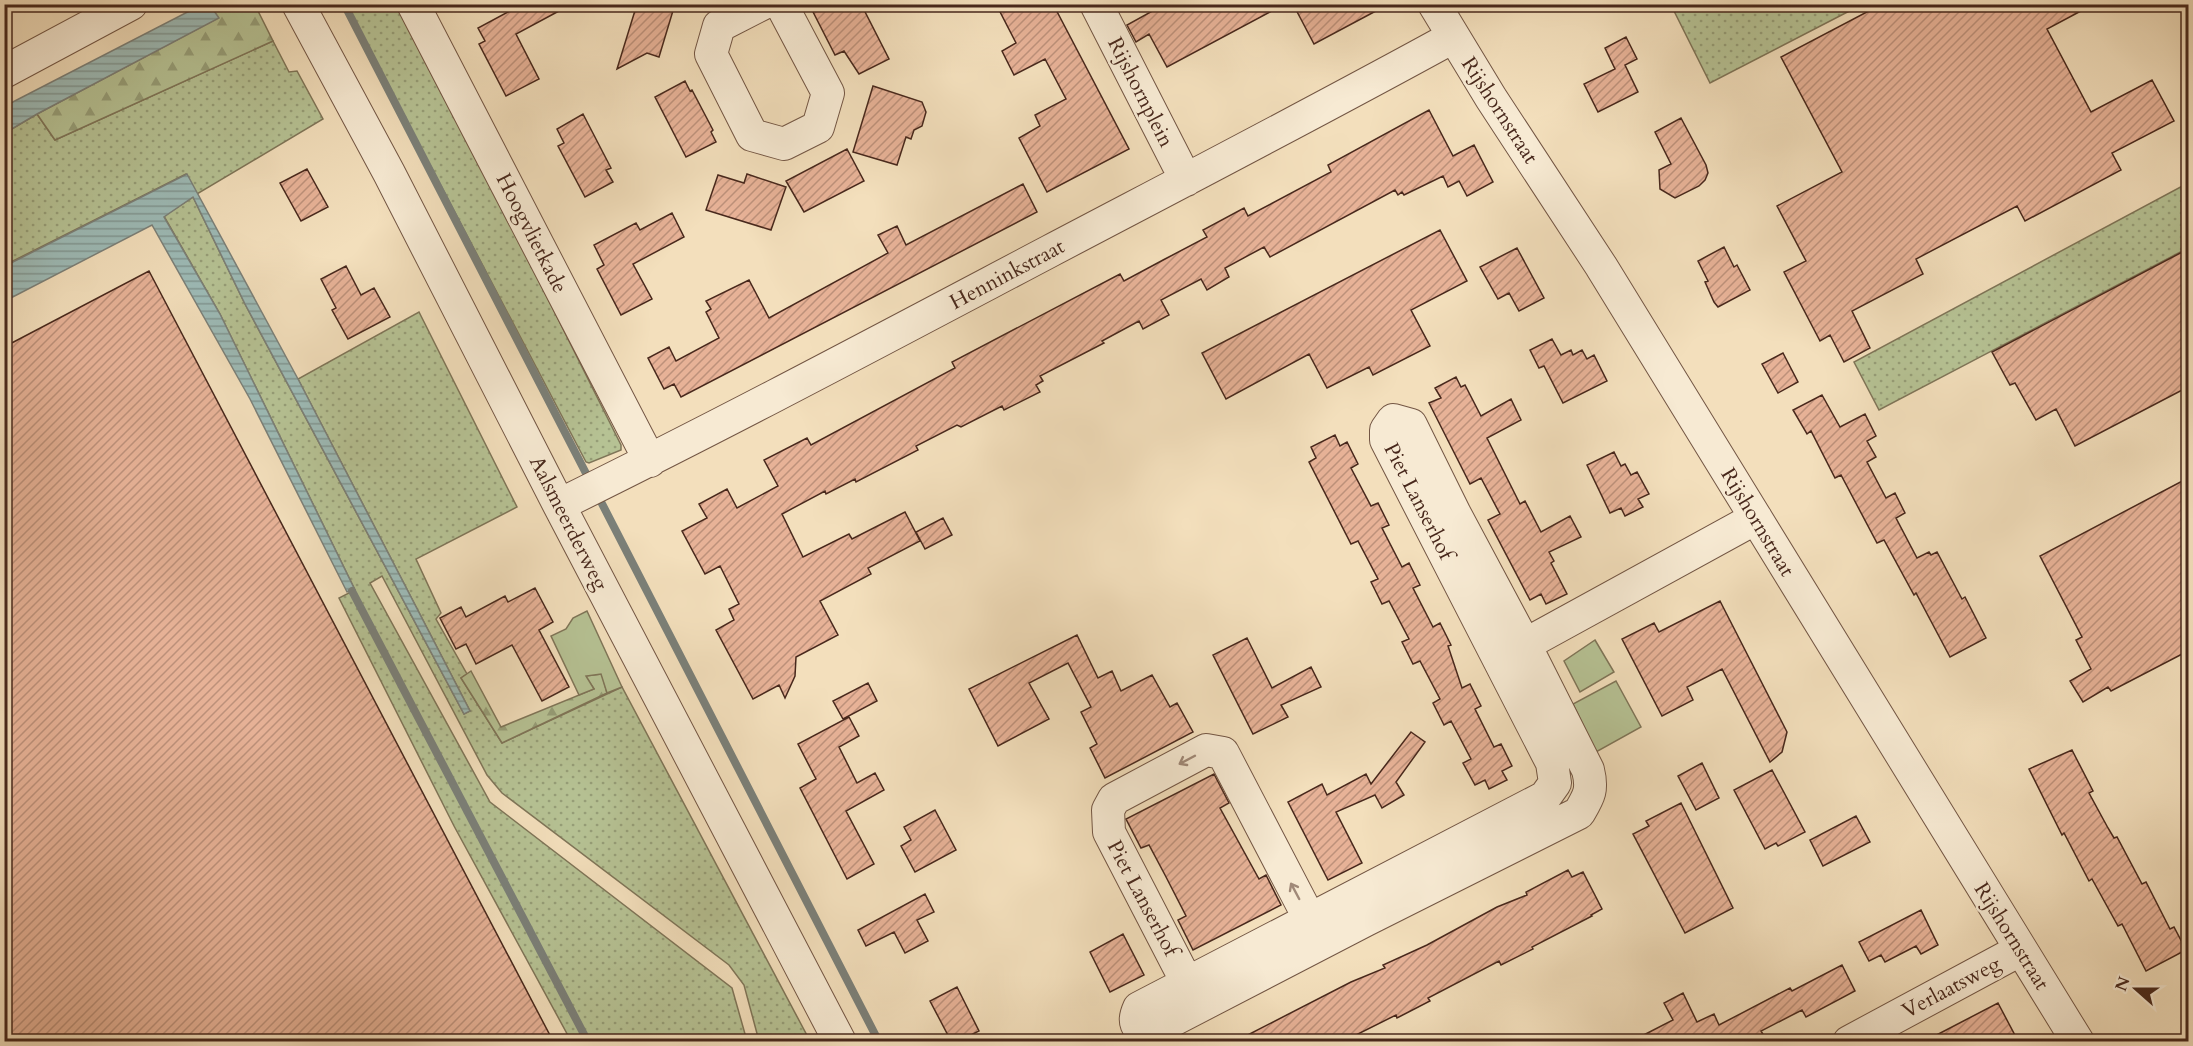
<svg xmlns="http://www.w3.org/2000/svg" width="2193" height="1046" font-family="Cardo,serif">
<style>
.grass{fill:url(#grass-dots);stroke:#7f7558;stroke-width:1.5}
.forest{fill:url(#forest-firs);stroke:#7f7558;stroke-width:1.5}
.green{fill:#b6c294;stroke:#7f7558;stroke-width:1.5}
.water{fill:url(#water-rules);stroke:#7b8079;stroke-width:1.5}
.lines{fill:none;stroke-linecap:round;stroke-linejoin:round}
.stream{stroke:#7b8079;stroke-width:8}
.building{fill:url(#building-hatch);stroke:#48281c;stroke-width:1.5}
.minor-casing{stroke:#735644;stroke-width:34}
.minor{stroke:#f7ead3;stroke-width:32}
.oneway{stroke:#a08978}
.labels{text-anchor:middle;stroke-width:5;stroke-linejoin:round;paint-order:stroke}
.street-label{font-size:21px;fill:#48281c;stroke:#f7ead3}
</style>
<defs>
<pattern id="grass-dots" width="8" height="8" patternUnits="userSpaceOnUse" patternTransform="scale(1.5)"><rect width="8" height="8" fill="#b6c294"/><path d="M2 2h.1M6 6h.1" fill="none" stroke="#969e78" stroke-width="1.8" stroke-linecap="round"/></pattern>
<pattern id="forest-firs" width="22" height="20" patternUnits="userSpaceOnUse" patternTransform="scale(1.5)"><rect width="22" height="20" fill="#b6c294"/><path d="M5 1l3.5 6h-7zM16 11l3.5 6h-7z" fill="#969e78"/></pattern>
<pattern id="water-rules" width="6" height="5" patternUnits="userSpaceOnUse" patternTransform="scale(1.5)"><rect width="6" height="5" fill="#9dbbb7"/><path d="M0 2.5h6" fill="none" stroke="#829894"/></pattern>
<pattern id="building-hatch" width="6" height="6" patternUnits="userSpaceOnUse" patternTransform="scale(1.5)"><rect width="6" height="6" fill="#e7b297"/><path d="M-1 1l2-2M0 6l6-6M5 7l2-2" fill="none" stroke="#bd917a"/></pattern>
</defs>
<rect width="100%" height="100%" fill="#f3dfbc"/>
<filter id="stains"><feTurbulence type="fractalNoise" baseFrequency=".00333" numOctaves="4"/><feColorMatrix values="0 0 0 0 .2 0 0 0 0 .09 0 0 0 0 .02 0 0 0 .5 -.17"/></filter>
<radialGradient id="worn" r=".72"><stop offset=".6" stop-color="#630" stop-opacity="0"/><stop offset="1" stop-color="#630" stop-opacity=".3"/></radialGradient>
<path class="grass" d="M346,5H401L621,445V450L589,463L586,462Z
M1671,5H1861L1710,83Z
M273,41L289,72L297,71L323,119L197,194L186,174L5,265V133L37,114L55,140Z
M2188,183V248L1879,410L1854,362Z
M193,197L245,304L464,714L470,711L298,379L419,312L517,507L416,559L441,613L436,619L467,674L461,678L502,743L622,687L810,1041H759L744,985L729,965L502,793L487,775L382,576L370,583L490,802L732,988L747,1041H571L454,826L339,598L355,590L220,314L164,216Z"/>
<path class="forest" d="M219,5H255L273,41L55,140L37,114L218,18L212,8Z
M471,671L501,727L594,689L585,676L602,674L607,693L502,743L461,678Z"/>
<path class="green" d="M587,611L622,687L607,693L601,674L586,676L594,689L579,695L551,636L566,629L573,618Z
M1595,640L1614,672L1580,692L1564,661Z
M1616,681L1641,727L1596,752L1573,704Z"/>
<path class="water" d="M201,5H210L219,18L37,114L5,133V106Z
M187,174L298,379L470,711L464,714L245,304L193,197L164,217L220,314L355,590L347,592L250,399L152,225L5,301V266Z"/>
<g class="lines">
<path class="stream" d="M344,4L591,483
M597,494L879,1042
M352,591L588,1042"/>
</g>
<path class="building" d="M523,4H572L516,34L539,79L506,96L479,44L485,41L478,28Z
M637,4H675L659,57L647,53L617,69Z
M809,4H861L889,59L859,74L844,51L835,55Z
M996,4H1053L1129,149L1047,192L1019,138L1040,126L1035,115L1066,99L1045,59L1014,75L1002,51L1016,43Z
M1165,4H1285L1167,67L1149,34L1136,42L1127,25Z
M1293,4H1389L1314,44Z
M1882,4H2094L2047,29L2091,112L2152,80L2174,121L2112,153L2121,170L2025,221L2017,206L1916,259L1923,274L1852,311L1870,348L1844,362L1830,335L1820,341L1784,272L1806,261L1777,206L1842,172L1781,57Z
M1626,37L1637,59L1625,65L1638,92L1598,112L1584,84L1615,69L1605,48Z
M685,81L690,91L692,90L713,130L711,132L716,142L686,157L655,97Z
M873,86L922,102L926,112L922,126L914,130L911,139L906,137L897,165L853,152Z
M1429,110L1453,156L1474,145L1493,182L1467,196L1459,181L1448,187L1443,176L1404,195L1402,192L1398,195L1395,190L1270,257L1264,247L1225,268L1229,277L1207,290L1201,279L1161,300L1169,315L1143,329L1139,321L1102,341L1104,343L1040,376L1043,381L1036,385L1040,392L1004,410L1002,406L961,427L957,425L916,446L918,450L856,482L855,479L826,494L825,491L782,514L803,557L849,534L852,539L905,512L920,541L868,568L871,574L820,601L838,635L796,657L795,676L785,698L779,685L753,699L716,630L734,620L729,609L739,604L720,566L705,574L682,531L707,518L699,504L727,489L737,508L778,486L764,460L807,438L811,445L955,368L952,362L1120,274L1124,281L1165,259L1207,237L1203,230L1244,208L1248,216L1331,172L1328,165Z
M583,114L611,168L606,170L613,182L585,197L558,146L564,143L557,129Z
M1681,118L1706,165L1708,173L1705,180L1699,186L1675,198L1660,189L1659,170L1671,164L1655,132Z
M847,149L864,181L804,212L786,181Z
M307,169L328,207L301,221L280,183Z
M747,174L786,187L771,230L706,210L718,175L744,183Z
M1023,184L1037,212L681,397L674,384L664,389L648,358L669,347L676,361L719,338L706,312L711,309L706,301L749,280L769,318L888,253L878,235L897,226L906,245Z
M672,213L684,237L633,264L652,299L621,315L597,269L604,265L594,245L636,223L640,230Z
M1440,230L1467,281L1411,310L1430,346L1373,375L1369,367L1327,388L1309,354L1226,399L1202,353Z
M1724,247L1734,267L1737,265L1750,290L1718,307L1714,302L1705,282L1708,281L1698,261Z
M1517,248L1544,298L1519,311L1509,293L1498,299L1480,267Z
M2188,249V387L2075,446L2056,409L2036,420L2015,383L2010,385L1992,352Z
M346,266L361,295L374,288L390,317L348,339L332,310L336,308L321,279Z
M149,271L553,1041H4V347Z
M1552,339L1561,355L1571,350L1573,355L1582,350L1587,359L1594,355L1607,381L1563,403L1544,366L1539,368L1530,350Z
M1783,353L1798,382L1778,393L1762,364Z
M1456,377L1461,387L1465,385L1481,416L1511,399L1521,420L1487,438L1520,504L1525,501L1541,532L1570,516L1581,537L1549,552L1554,561L1551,563L1567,594L1546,604L1541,594L1530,600L1488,520L1500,514L1481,478L1470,484L1429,403L1441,398L1435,388Z
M1822,395L1840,427L1865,414L1876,436L1867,441L1876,457L1867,462L1886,498L1895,493L1905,513L1896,518L1917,558L1929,552L1931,555L1937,552L1962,599L1965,597L1986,638L1950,657L1916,593L1914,595L1884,540L1877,543L1841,475L1835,478L1811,431L1807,434L1793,410Z
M1335,435L1340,446L1347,442L1358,464L1351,468L1371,506L1378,503L1389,525L1382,528L1402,567L1409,563L1420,585L1413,588L1433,627L1440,623L1451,645L1448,646L1462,688L1470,684L1481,706L1475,709L1494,747L1501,744L1512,766L1502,771L1507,780L1489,789L1485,780L1475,785L1463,763L1471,759L1451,721L1444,725L1433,703L1440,699L1420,661L1413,664L1402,642L1409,639L1389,601L1382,604L1371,582L1378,579L1358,541L1351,544L1309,462L1316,458L1311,447Z
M1614,452L1621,466L1625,464L1631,475L1637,472L1649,494L1638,499L1643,507L1625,516L1621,508L1610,513L1587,465Z
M2188,478V651L2111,691L2108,687L2083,702L2070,681L2091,669L2076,640L2082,637L2040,556Z
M943,518L952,535L925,549L916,532Z
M535,588L553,622L539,630L569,687L542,701L512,645L476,664L466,644L456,649L440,618L461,607L466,617L505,596L508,602Z
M1720,601L1787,732L1782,752L1770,762L1722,669L1687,687L1693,700L1662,716L1622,639L1654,623L1659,632Z
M1077,635L1098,678L1112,671L1121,691L1152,675L1170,707L1177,703L1193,732L1105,778L1090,748L1097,744L1081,712L1091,707L1068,663L1029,683L1049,719L998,746L969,689Z
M1247,638L1272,688L1311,667L1321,687L1281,705L1288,717L1253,734L1213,655Z
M868,683L877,701L843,719L833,701Z
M849,717L859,736L839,747L857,783L875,773L884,790L846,811L874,864L847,879L800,788L816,779L798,744Z
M1411,732L1425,742L1396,782L1404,795L1382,808L1375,795L1336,812L1362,863L1328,880L1288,802L1322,784L1327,795L1366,774L1371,784Z
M2072,750L2093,791L2089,793L2108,828L2114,838L2117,837L2142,884L2146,882L2170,929L2174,927L2186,950L2146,971L2122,924L2118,926L2092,879L2089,881L2064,833L2062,835L2029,769Z
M1702,763L1719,798L1696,810L1678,776Z
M1772,770L1805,832L1778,846L1776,843L1765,849L1734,790Z
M1214,774L1229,803L1220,808L1259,879L1266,875L1281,905L1193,950L1178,920L1186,916L1165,875L1149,845L1141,848L1126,819Z
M1681,803L1733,908L1685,933L1633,834L1649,826L1646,821Z
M935,810L956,850L915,872L901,846L911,840L904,827Z
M1856,816L1870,842L1823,866L1810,840Z
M1568,870L1572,877L1583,872L1602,909L1591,915L1592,916L1532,947L1533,949L1501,965L1499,961L1428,998L1430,1001L1397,1018L1396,1015L1344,1041H1236L1351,982L1385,968L1383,965L1427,945L1497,907L1527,895L1526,892Z
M925,894L934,912L917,920L928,941L905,953L894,932L866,946L858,930Z
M1921,910L1938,945L1921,954L1916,946L1885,962L1881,955L1869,961L1859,942Z
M1123,934L1144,975L1110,992L1090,952Z
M1842,965L1855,991L1806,1017L1802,1010L1761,1031L1767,1041H1632L1673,1020L1664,1003L1683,993L1697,1022L1714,1014L1719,1025L1790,988L1792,991Z
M957,987L979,1031L959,1041H951L930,1001Z
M1998,1003L2018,1041H1925Z"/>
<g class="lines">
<g class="minor-casing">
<path id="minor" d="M298,4L389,173L559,505L840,1042
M413,4L650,461
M762,4L719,26L711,54L752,135L784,144L818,127L828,93L781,4
M1096,4L1186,180
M1434,4L1491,98L1601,266L2078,1042
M4,72L131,4
M1393,420L1411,425L1455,514L1525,645L1588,770C1593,790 1589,796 1579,813L1366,920L1152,1031L1140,1030C1134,1022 1135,1017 1139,1008L1545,797L1555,783L1552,763L1386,440V430Z
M559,505C724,424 887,337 1050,251C1185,180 1320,110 1453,37
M1508,654L1756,518
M1196,1000L1109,832L1108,810L1114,799L1206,750L1223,753L1319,937
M1849,1042L2020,950"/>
</g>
<use href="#minor" class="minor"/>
</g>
<defs><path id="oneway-shaft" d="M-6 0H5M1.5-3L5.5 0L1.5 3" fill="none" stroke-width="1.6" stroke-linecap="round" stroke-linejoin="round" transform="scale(1.5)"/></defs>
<g class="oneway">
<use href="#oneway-shaft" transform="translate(1187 760) rotate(152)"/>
<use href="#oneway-shaft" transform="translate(1295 891) rotate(-118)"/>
</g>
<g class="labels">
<g class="street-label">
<text transform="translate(1141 92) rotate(63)" y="7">Rijshornplein</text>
<text transform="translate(1500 110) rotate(57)" y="7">Rijshornstraat</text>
<text transform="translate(532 233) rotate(63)" y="7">Hoogvlietkade</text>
<text transform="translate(1007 274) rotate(-28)" y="7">Henninkstraat</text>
<text transform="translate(1419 501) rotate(63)" y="7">Piet Lanserhof</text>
<text transform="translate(1758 522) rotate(59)" y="7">Rijshornstraat</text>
<text transform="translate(569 523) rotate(63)" y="7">Aalsmeerderweg</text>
<text transform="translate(1143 898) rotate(62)" y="7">Piet Lanserhof</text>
<text transform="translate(2012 936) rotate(58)" y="7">Rijshornstraat</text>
<text transform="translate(1951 987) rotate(-28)" y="7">Verlaatsweg</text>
</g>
</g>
<rect width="2193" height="1046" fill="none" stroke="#f3dfbc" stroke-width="24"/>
<rect x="6" y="6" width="2181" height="1034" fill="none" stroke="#48281c" stroke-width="3"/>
<rect x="12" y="12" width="2169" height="1022" fill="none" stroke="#48281c" stroke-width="1.5"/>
<g transform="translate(2136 989) rotate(291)" stroke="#f7ead3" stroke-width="4.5" paint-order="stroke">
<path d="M0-4.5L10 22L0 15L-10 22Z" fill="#48281c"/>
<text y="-9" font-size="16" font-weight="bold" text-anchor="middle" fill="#48281c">N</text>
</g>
<rect width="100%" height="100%" filter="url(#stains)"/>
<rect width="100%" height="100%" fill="url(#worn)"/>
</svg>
